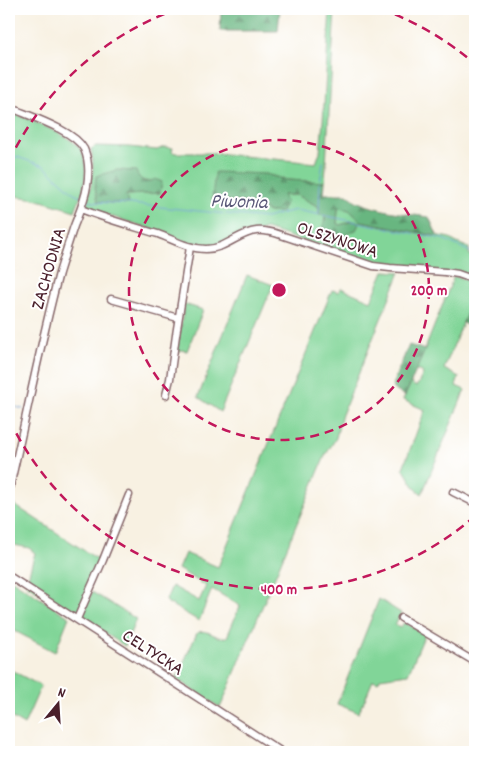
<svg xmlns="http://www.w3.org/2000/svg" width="484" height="761" font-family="Dekko,sans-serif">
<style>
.green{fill:#81d598;stroke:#667a62;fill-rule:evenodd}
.forest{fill:url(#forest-firs);stroke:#596a56}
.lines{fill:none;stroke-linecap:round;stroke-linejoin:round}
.stream{stroke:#6d9dd6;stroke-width:1}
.minor-casing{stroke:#87686b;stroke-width:9}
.minor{stroke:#fff;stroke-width:6}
.ring{fill:none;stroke:#c2185b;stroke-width:2.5;stroke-dasharray:9 6}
.labels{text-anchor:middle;stroke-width:4;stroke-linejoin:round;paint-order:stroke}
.street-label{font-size:19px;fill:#4a1f2b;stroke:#fff}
.water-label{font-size:20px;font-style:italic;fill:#5a5878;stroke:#fff}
.centre{fill:#c2185b;stroke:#fff;stroke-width:2.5}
.ring-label{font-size:15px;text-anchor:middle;font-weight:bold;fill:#c2185b;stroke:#fff;stroke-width:4;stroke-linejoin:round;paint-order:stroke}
</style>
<defs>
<pattern id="forest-firs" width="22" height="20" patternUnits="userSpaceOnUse" patternTransform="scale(1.25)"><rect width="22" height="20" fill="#68b680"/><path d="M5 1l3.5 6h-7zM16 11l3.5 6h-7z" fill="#589369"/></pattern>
</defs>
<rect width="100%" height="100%" fill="#fff"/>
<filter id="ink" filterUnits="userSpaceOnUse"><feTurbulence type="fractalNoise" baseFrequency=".02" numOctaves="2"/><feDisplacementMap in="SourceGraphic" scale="10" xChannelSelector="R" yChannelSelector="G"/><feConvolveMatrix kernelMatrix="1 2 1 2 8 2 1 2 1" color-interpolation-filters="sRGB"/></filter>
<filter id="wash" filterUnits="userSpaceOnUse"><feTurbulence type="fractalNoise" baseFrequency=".0096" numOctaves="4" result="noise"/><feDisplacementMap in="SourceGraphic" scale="20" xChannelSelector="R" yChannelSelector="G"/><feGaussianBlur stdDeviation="1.12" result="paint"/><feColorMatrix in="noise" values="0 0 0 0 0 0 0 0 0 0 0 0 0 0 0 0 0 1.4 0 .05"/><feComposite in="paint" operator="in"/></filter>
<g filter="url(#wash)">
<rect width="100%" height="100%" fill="#f8f1e2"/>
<path class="green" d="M330,9H335L325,182L287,180L265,174L212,198L255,203L269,212L281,211L282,195H297L319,207L320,215L325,216L324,227L343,236L350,231L353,221L340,225L337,224L338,208L349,209L361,221L450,238L455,242L469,248V254L475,258V277L375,264L266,229L219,244L206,246L193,244L148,228L88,209L86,205C92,186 95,168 91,149L96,146L130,147L157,150L164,147L173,148L172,152L176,153H211L316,163L320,152L323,121ZM138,176C142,181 145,182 152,181L160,193L126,195Z
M9,111C26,119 72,135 81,150C87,160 86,174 84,185C83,194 78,202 75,211L35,199L9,195Z
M384,271L400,272L341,417L336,438L325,456L221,706L219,707L176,679L197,633C208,627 215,640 227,637L240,606L212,589L199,621L168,603L166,600L172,586L199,601L206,586L178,569L185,553L218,567L332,290L339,292L341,288L371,301Z
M247,275L273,285L220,412L198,397Z
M454,276L475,283V293L444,369L459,377L456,386L465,390L422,494L415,488L403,468L425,410L403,400L411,383L414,386H417L423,374L421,371H415L421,359Z
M184,304L203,310L187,351L181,350L177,353Z
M10,502L100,561L77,616L26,584L35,553L29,548L9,544V503Z
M9,578L69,617L55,652L9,628Z
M92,592L136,619L125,646L92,625L91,621L89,620L86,621L81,618Z
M379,599L401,613L395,625L400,628L402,624L405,623L425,634L408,674L380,678L378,682L373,680L363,704H362L359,713L337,704Z
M9,669L41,686L24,725L9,716Z"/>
<path class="forest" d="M221,9H280L278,31H220Z
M117,170L136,171C139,180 146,185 155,179L162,182L160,193L126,195L128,204L98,202L95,188L96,176Z
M215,172L265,174L287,180L325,182L324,194H347C350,196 353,199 356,201C376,211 407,214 429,217L437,235L436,236L361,221L349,210L338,208L337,224L340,225L353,221L360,222L356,230C351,231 349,233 345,235C338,239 326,238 324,228C323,225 325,220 325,216L319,215V207L297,195H283L286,202L281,212H269L255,203L212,199Z
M475,293V330L463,323Z
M409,345L425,350L405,396L393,389L392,385Z"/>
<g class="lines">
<path class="stream" d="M9,157H17L44,166L74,193L83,197
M86,199L93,202L131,204L266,218L287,212L296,210L443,239L475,254
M319,213L320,182L323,162
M9,405L23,409"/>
</g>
</g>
<g filter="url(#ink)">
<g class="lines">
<g class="minor-casing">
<path id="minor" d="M9,107C29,116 74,130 84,149C89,160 89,174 87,186C85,200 79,213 74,226C69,241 64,257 59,273C40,345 26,418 9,491
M81,209C106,219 132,226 158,234C174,240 189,249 206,249C226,249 238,233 256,231C263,230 269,232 275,233L373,266L390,268L445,272L458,274L475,280
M111,299L178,318
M166,395L170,379L176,335L190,247
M453,492L475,503
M9,576L282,752
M401,618L475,662
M77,619L103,560L129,495"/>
</g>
<use href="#minor" class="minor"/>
</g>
</g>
<g class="ring">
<circle cx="279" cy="290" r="150"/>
<path d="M475 516A299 299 0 0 1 9 419M9 161A299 299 0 0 1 177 9M381 9A299 299 0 0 1 475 64"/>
</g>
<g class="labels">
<g class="street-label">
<text transform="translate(338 238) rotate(18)" y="7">OLSZYNOWA</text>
<text transform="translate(47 268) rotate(-74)" y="7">ZACHODNIA</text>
<text transform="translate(154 651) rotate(33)" y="7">CELTYCKA</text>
</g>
<g class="water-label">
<text transform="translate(239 200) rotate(2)" y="7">Piwonia</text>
</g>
</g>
<circle cx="279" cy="290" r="8" class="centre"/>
<g class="ring-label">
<text x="429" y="295">200 m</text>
<text x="279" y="594">400 m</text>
</g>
<rect width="484" height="761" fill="none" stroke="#fff" stroke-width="30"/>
<g transform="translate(58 704) rotate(18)" stroke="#ffffff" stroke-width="4" paint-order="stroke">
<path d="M0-4L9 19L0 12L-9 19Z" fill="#4a1f2b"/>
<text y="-8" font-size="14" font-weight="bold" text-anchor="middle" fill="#4a1f2b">N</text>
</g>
</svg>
